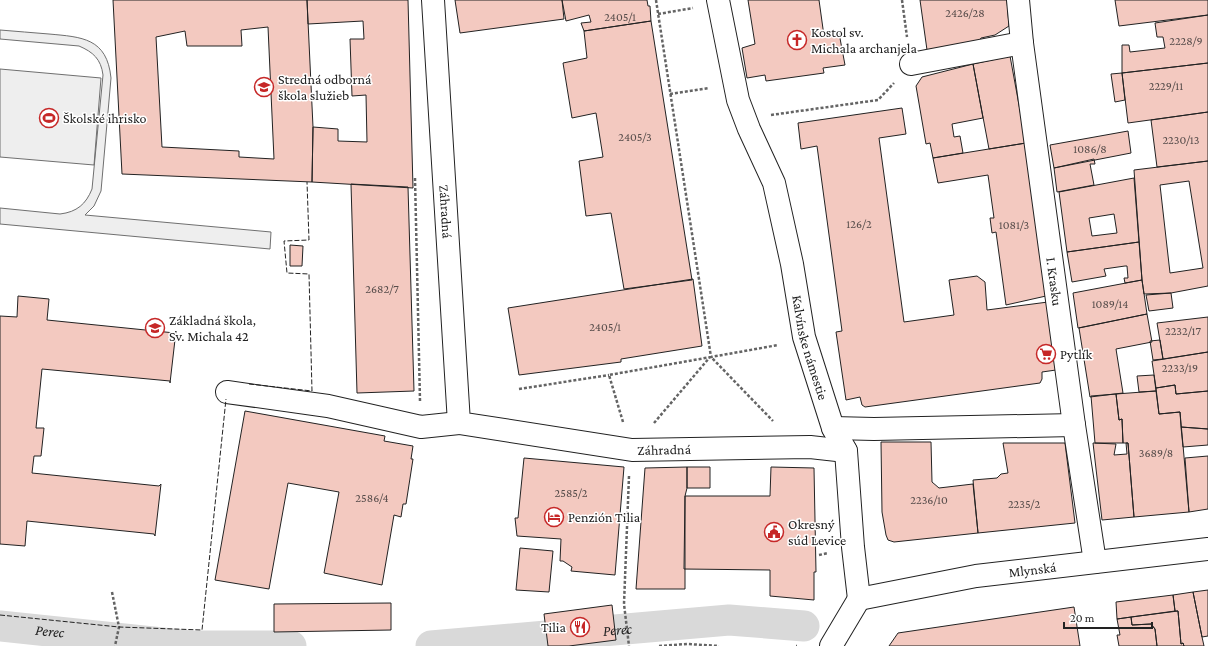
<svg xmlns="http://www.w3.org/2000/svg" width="1208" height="646" font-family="'Crimson Pro',serif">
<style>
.green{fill:#eee;stroke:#6f6f6f}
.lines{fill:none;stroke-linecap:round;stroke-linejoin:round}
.canal{stroke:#d9d9d9;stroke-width:31}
.building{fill:#f3c9c0;stroke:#222;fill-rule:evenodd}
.street-casing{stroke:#222;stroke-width:24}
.path{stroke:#646464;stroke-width:2.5;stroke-dasharray:3 2;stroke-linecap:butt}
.street{stroke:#fff;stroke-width:22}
.fence{stroke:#222;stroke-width:1;stroke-dasharray:5 2;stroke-linecap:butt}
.labels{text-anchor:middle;stroke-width:3;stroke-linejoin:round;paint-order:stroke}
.number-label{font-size:12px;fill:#564c4a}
.poi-label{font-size:14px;fill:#222;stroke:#fff;text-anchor:start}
.street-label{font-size:14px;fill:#222;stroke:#fff}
.water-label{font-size:15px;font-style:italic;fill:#222;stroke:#fff}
</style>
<rect width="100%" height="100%" fill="#fff"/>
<path class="green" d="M0,30C16,31 33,33 49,34C82,37 107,38 111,78L101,191L94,206L85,215L271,232L270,249L0,224V208L60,214C77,212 86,204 92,189L103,75C101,59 93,52 79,46L0,39Z
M0,69L101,78L94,165L0,157Z"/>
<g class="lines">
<g class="canal">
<path id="s1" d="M0,626L191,646H291"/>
<path id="s2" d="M431,646L729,620L804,626"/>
</g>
</g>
<path class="building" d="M113,0H307L313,127L312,182L122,174ZM268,27L274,159L239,157V151L162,147L156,37L185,31L187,46H242L241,30Z
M307,0H408L413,188L312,182L313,127L338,129V141L367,142L366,95L352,96L350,39H364L363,21L308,24Z
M455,0H562L564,19L460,33Z
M562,0H647L648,6H650L651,21L584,31L581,23L591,22L589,15L566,21Z
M748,0H819L824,36L839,33L845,65L823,68L824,73L766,81L765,75L747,78L742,48L755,44Z
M920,0H1007L1009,26L995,35L981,38L979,41L927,50Z
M1115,0H1208V15L1119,26Z
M1208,15V63L1122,73V45H1129L1130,52L1165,48L1163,37H1157L1155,23Z
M651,21L692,280L624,289L611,213L586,216L579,161L603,157L596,113L572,118L563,63L587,58L584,31Z
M1010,56L1026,143L989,149L973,64Z
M1208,63V112L1128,123L1122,73Z
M973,64L983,118L952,124L954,137L960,136L963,153L933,158L930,143L926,144L916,86L922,77Z
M1122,73L1125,100L1115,102L1111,74Z
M902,108L906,134L879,138L904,322L954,315L949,280L977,276L985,282L987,310L1048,302L1056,370L1042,372V379L1040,383L865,407L862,405L860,397L846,400L836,332L842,331L817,146L801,149L798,123Z
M1208,112V161L1157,167L1151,120Z
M1128,131L1131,153L1054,168L1050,145Z
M1026,143L1046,296L1006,305L996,232L992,233L990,218H994L988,175L938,183L933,158Z
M1094,159L1095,164H1090L1094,185L1057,192L1054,168Z
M1208,161V286L1171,293L1144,294L1142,280L1134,170ZM1189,181L1203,268L1170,273L1160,185Z
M1134,178L1139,242L1067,252L1059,192ZM1114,214L1117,233L1092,236L1089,218Z
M351,184L408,187L414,391L357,393Z
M1139,242L1142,280L1125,283L1124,278H1128L1127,266H1125L1104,269L1106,276L1072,282L1067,252Z
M290,245L303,246L302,266H290Z
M693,279L702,346L621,359V362L519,375L508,308Z
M1142,280L1147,314L1078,328L1073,293Z
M1171,293L1173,308L1149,311L1146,295Z
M18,296L49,299L47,320L175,333L176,331L170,383V381L42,369L36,428H44L41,456H34L32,473L159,486L161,484L155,536L154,534L27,521L25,546L0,544V316L17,317Z
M1147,314L1152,342L1116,349L1123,393L1090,397L1079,328Z
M1208,317V352L1163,359L1157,323Z
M1160,340L1163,359L1153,360L1150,341Z
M1208,352V391L1176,394L1175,385L1156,388L1152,361Z
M1154,375L1156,391L1139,392L1137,376Z
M1175,385L1176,394L1208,391V429L1181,427L1180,412L1159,414L1156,388Z
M1156,391L1159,414L1180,412L1189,512L1134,517L1128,443H1123L1122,419L1119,420L1116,394Z
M1116,394L1119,420L1122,419L1123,443H1095L1091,396Z
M245,411L385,436L384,441L413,446L411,459H413L406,504H403L401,517L394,515L382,585L324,573L339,492L288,483L269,589L215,580Z
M1181,427L1208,429V445L1183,447Z
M881,442H931L932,482L939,488L973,484L978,533L894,542L888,540L886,535L882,512Z
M1003,443H1065L1075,523L978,533L973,480L997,478L1001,474L1008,473Z
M1093,443L1116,444L1114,455L1127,454L1126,443H1128L1134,517L1102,520Z
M1208,456V509L1189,512L1185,458Z
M524,458L624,467L615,575L571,571L572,567L563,561H560L561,539L517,536L515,518H518Z
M687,467H710V488H687Z
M687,467V488L685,496V589H636L645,468Z
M771,467L814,468L816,572H814V600L770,596V570L684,569L685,496H770Z
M520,548L553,551L549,592L516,590Z
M1208,590V636L1202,637L1193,592Z
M1193,592L1202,637L1204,646H1184L1183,643L1181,644L1178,611H1175L1173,595Z
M1173,595L1175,611L1117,619L1116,602Z
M391,603V630L274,632V604Z
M612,605L616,640L569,646H548L544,614Z
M1074,607L1080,646H889L898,633Z
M1178,611L1181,644L1183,643L1184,646H1157L1155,629L1151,624L1132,625L1131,617Z
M1131,617L1132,625L1151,624L1155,629L1157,646H1119L1117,635H1120L1117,619Z"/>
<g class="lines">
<g class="street-casing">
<g id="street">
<path id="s3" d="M433,0L459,423L632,450L810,447L846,451"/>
<path id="s4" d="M718,0L738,100L749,129L774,183L792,264L804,337L833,428L846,451L853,547L859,599"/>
<path id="s5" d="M1018,0L1022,43L1074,425L1095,562"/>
<path d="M911,64L1022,43"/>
<path d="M227,392L328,406L421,427L459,423"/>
<path d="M833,428L874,429L1074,425"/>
<path id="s6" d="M859,599L976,576L1208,549"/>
<path d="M831,646L859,599"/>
</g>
</g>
<path class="path" d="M656,0L711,357L778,345
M902,0L907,37
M658,14L693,8
M670,94L709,88
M771,115L878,100L894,83
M415,178L420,401
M519,389L609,375
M623,422L609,375L711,357L773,421
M654,423L710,357
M629,476L624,604L629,646
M819,555L828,553
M112,592L119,627L115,646
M659,646L687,644L719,646
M796,646H797"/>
<use href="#street" class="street"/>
<path class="fence" d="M249,384L312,391L309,274L287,273L284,241L309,240L307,182
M0,615L119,627L202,630L226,399"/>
</g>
<defs>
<g id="church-ring" transform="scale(1)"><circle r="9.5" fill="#fff" stroke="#c62828" stroke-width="1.5"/><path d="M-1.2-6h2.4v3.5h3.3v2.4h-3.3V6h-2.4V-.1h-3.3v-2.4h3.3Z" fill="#c62828"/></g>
<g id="school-ring" transform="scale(1)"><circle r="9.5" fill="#fff" stroke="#c62828" stroke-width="1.5"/><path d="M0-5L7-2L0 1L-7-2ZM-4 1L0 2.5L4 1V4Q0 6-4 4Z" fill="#c62828"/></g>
<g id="stadium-ring" transform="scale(1)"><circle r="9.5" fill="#fff" stroke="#c62828" stroke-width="1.5"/><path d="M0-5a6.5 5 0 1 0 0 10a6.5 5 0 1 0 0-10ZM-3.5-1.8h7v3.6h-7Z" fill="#c62828"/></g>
<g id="supermarket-ring" transform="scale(1)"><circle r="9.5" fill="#fff" stroke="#c62828" stroke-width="1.5"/><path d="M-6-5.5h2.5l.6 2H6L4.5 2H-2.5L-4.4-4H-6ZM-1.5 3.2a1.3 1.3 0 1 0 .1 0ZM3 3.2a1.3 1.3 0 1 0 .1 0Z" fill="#c62828"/></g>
<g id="hotel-ring" transform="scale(1)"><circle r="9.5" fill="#fff" stroke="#c62828" stroke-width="1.5"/><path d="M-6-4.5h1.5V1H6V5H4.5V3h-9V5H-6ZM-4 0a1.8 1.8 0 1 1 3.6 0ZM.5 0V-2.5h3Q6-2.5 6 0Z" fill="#c62828"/></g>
<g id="civic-ring" transform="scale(1)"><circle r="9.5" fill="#fff" stroke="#c62828" stroke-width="1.5"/><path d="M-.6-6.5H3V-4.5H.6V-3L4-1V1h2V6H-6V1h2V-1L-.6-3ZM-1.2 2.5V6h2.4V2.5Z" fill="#c62828"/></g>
<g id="restaurant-ring" transform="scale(1)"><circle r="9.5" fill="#fff" stroke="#c62828" stroke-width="1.5"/><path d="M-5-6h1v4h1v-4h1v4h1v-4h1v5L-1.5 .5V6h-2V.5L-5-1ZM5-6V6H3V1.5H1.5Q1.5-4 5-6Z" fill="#c62828"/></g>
</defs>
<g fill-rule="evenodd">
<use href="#church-ring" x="797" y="40"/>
<use href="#school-ring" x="264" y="87"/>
<use href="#stadium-ring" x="49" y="118"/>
<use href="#school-ring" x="155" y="328"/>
<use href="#supermarket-ring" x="1046" y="354"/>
<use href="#hotel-ring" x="554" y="517"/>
<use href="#civic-ring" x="774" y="532"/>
<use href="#restaurant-ring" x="580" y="627"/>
</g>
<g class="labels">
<g class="number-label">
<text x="965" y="17">2426/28</text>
<text x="620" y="21">2405/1</text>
<text x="1186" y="45">2228/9</text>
<text x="1166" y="90">2229/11</text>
<text x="635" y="141">2405/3</text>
<text x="1181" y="144">2230/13</text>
<text x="1090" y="153">1086/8</text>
<text x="859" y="228">126/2</text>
<text x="1014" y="229">1081/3</text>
<text x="382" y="293">2682/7</text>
<text x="1110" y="308">1089/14</text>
<text x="605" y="331">2405/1</text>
<text x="1183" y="335">2232/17</text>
<text x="1180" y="372">2233/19</text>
<text x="1156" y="457">3689/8</text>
<text x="571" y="497">2585/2</text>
<text x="372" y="502">2586/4</text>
<text x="929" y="504">2236/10</text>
<text x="1024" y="508">2235/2</text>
</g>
<g class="poi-label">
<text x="811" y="37">Kostol sv.<tspan x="811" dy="16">Michala archanjela</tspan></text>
<text x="278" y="84">Stredná odborná<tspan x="278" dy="16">škola služieb</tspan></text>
<text x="63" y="123">Školské ihrisko</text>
<text x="169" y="325">Základná škola,<tspan x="169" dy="16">Sv. Michala 42</tspan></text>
<text x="1060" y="359">Pytlík</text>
<text x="568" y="522">Penzión Tilia</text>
<text x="788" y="529">Okresný<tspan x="788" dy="16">súd Levice</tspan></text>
<text x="566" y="632" text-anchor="end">Tilia</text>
</g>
<g class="street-label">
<text dy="5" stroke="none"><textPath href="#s3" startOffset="212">Záhradná</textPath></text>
<text dy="5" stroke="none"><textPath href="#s5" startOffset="284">I. Krasku</textPath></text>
<text dy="5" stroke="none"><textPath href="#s4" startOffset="361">Kalvínske námestie</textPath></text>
<text dy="5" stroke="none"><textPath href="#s3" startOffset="631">Záhradná</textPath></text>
<text dy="5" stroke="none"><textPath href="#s6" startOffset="176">Mlynská</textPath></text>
</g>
<g class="water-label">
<text dy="5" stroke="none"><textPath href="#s2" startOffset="187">Perec</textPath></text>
<text dy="5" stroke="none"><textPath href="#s1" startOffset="50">Perec</textPath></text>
</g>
</g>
<path d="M1064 622v6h88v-6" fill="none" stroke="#222222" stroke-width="2"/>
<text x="1070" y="622" font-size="12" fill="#222222" stroke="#ffffff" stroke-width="3" paint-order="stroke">20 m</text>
</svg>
